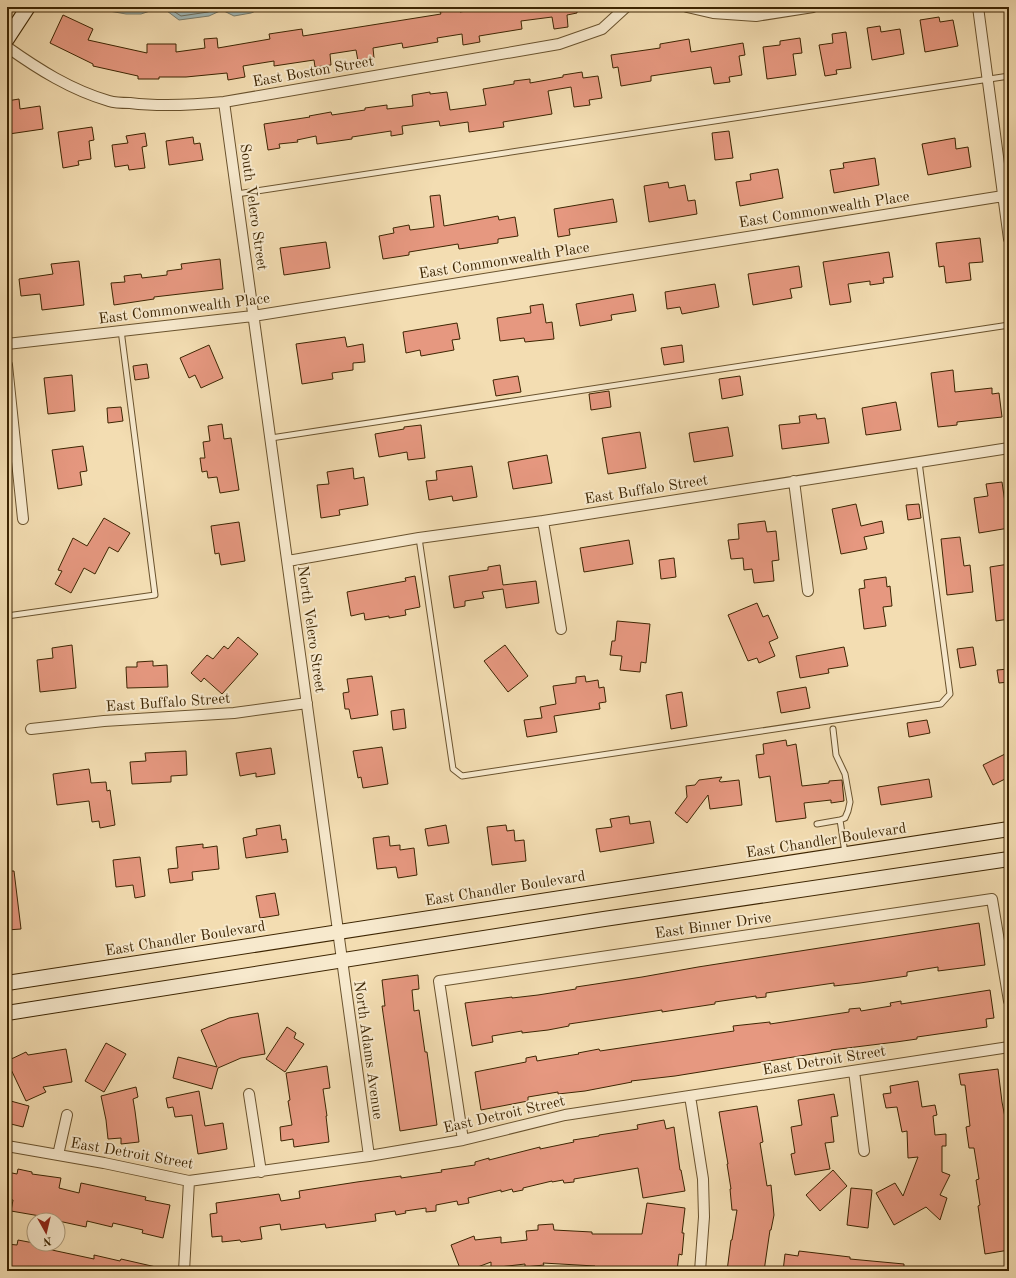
<svg xmlns="http://www.w3.org/2000/svg" width="1016" height="1278" font-family="'Old Standard TT',serif">
<style>
.water{fill:#a1b9b8;stroke:#797e6f}
.lines{fill:none;stroke-linecap:round;stroke-linejoin:round}
.shore{stroke:#6f6f5d;stroke-width:1}
.building{fill:#e69880;stroke:#3d2502}
.lane-casing{stroke:#6a532e;stroke-width:7}
.street-casing{stroke:#6a532e;stroke-width:12}
.secondary-casing{stroke:#3d2502;stroke-width:16}
.lane{stroke:#f7e9cd;stroke-width:5}
.street{stroke:#f7e9cd;stroke-width:10}
.secondary{stroke:#f7e9cd;stroke-width:14}
.labels{text-anchor:middle;stroke-width:4;stroke-linejoin:round;paint-order:stroke}
.street-label{font-size:15px;fill:#3d2502;stroke:#f7e9cd}
</style>
<rect width="100%" height="100%" fill="#f3ddb2"/>
<filter id="stains"><feTurbulence type="fractalNoise" baseFrequency=".005" numOctaves="4"/><feColorMatrix values="0 0 0 0 .2 0 0 0 0 .09 0 0 0 0 .02 0 0 0 .5 -.17"/></filter>
<radialGradient id="worn" r=".72"><stop offset=".6" stop-color="#630" stop-opacity="0"/><stop offset="1" stop-color="#630" stop-opacity=".3"/></radialGradient>
<path class="water" d="M95,7H204L211,8L212,7H265L251,13L234,16L222,10L209,16L179,20L167,11L159,8L141,14H126L98,9Z"/>
<g class="lines">
<path class="shore" d="M167,7L181,16L208,12L219,7"/>
</g>
<path class="building" d="M491,7H577V13L567,15L568,27L554,29L552,17L521,21L522,29L479,36L480,42L463,45L462,34L437,38L438,42L403,48L402,43L373,48L374,58L358,61L356,50L330,54L331,65L315,67L314,60L274,66V61L243,66L245,77L228,80L227,73L186,77H159V79H138V76L93,66V64L50,43L63,15L93,29L88,40L147,53V44H176V52L205,48L204,39L217,38L218,48L270,39L269,34L302,29L303,36L441,14L440,12L460,9V12Z
M939,17L940,22L953,20L958,46L925,52L920,20Z
M880,26L881,32L900,29L904,54L872,60L867,28Z
M846,32L851,68L836,70L837,74L825,76L819,45L833,43L832,34Z
M800,38L802,53L793,54L796,75L767,79L763,47L780,45V41Z
M689,39L691,52L743,43L745,55L739,56L742,75L729,77L730,82L714,84L711,67L651,76V81L621,86L618,67L613,68L611,55L660,48V44Z
M582,72L583,78L598,76L602,98L589,100L590,105L574,107L571,87L548,91L552,114L503,122L504,127L469,132L468,122L440,126L439,121L402,126L403,134L391,136V131L352,137V139L317,144L316,136L297,140L298,142L279,144L280,148L268,150L264,124L310,117L309,116L331,112L332,115L365,110V108L387,105V109L413,106L412,95L430,92V94L447,92L450,110L486,105L483,89L514,84V81L530,79V83L563,77V75Z
M19,99L20,109L40,106L43,129L9,134L7,122V101Z
M92,127L94,140L89,141L91,159L78,161L79,165L63,168L58,132Z
M729,131L733,158L715,160L712,133Z
M145,133L147,146L142,147L145,168L129,170L128,165L115,167L112,145L128,143L126,136Z
M193,137L194,144L200,143L203,160L169,165L166,141Z
M955,138L956,149L968,147L971,167L928,175L922,144Z
M875,158L879,185L834,193L830,170L844,168L843,163Z
M778,169L783,198L740,206L736,182L751,180L750,174Z
M668,182L669,188L685,185L688,201L695,200L697,214L649,222L644,186Z
M440,195L444,226L498,216L499,220L515,217L518,236L498,239V243L459,249L458,244L409,252V255L383,259L379,236L394,233L393,228L409,225L410,230L434,227L430,196Z
M613,199L617,222L569,229L570,235L558,237L554,209Z
M980,238L983,262L969,263L971,280L946,283L944,266L939,267L936,243Z
M326,242L330,268L284,275L280,248Z
M889,252L893,277L883,278L884,283L870,285V281L848,284L851,302L830,305L823,262Z
M220,259L223,289L154,297V299L114,305L111,283L125,282L124,276L141,274L142,278L167,275V271L182,269L181,264Z
M79,261L84,305L42,310L40,294L21,296L19,279L53,274L51,264Z
M799,266L802,287L790,289L792,298L753,305L748,274Z
M715,284L719,307L682,314L680,307L667,309L665,292Z
M633,294L636,311L611,315L612,320L580,326L576,304Z
M543,304L546,323L552,322L554,339L525,342L524,338L500,341L497,318L531,313L530,306Z
M457,323L460,339L452,340L454,350L421,356L420,350L406,353L403,332Z
M345,337L347,347L363,344L365,362L353,363V370L332,373L333,379L302,384L296,344Z
M209,345L223,378L201,388L195,375L189,378L180,358Z
M682,345L684,362L664,365L661,348Z
M147,364L149,378L135,380L133,366Z
M953,370L955,392L992,388V394L999,393L1002,417L957,422V425L938,427L931,373Z
M72,375L75,411L48,414L44,378Z
M518,376L521,392L496,396L493,380Z
M740,376L743,395L722,399L719,379Z
M609,391L611,407L591,410L589,394Z
M896,402L901,430L866,435L862,408Z
M121,407L123,421L108,423L107,408Z
M816,414L817,419L825,418L829,443L782,449L779,425L800,423L799,416Z
M222,424L224,439L231,438L239,490L220,493L217,477L208,478L207,471L202,472L200,458H205L203,442L210,441L208,426Z
M421,425L425,458L408,460L407,452L379,457L375,434L404,429V427Z
M728,427L733,456L694,462L689,433Z
M640,432L646,468L608,474L602,438Z
M83,446L87,471L80,472L82,485L58,489L52,450Z
M547,455L552,483L513,489L508,462Z
M472,466L477,497L453,501L452,496L429,500L426,481L437,480L436,471Z
M353,468L354,479L364,477L368,505L339,510L340,515L321,518L317,485L329,484L327,472Z
M1002,482L1007,516H1009V528L979,533L974,498L988,496L986,484Z
M856,504L861,526L882,521L884,533L864,537L867,549L841,554L832,509Z
M919,504L921,518L908,520L906,505Z
M104,518L130,533L118,552L109,547L95,574L84,568L71,593L55,584L62,571L58,570L73,538L87,546Z
M765,521L767,532L776,531L779,560L772,561L774,581L754,583L752,569L744,570L743,558L731,559L728,540L739,539L738,524Z
M239,522L245,561L221,565L219,553L215,554L211,526Z
M960,537L964,566L970,565L973,592L947,595L941,539Z
M629,540L633,564L584,572L580,548Z
M674,558L676,577L661,579L659,560Z
M1009,564V619L996,621L990,567Z
M500,565L503,585L536,581L539,603L506,608L503,589L482,592L484,598L465,601V606L454,608L449,576L488,570V567Z
M415,576L420,607L405,610L406,615L389,618V616L365,620L364,613L351,616L347,592L406,581L405,578Z
M886,577L887,587L890,586L892,606L883,607L886,626L864,629L859,589L865,588L864,580Z
M757,603L763,617L768,615L778,638L769,642L775,656L759,663L757,658L748,661L728,615Z
M617,621L650,624L646,663L641,662L640,672L620,670L622,656L610,655L612,641H615Z
M238,637L258,654L222,694L204,678L201,682L191,673L207,655L213,659L224,646L228,649Z
M72,645L76,688L40,692L37,660L53,658L52,648Z
M505,645L528,676L508,692L484,661Z
M844,647L848,666L828,669L829,673L800,678L796,656Z
M973,647L976,665L960,668L957,649Z
M153,661V666L167,665L168,687L127,688L126,667H137V662Z
M1009,669V682L999,683L997,670Z
M372,676L378,715L351,719L349,709H345L343,693L349,692L347,679Z
M585,676L586,682L598,680L599,688L604,687L606,702L599,703L600,709L554,716L557,732L527,737L524,720L542,718L540,707L556,704L553,686L576,683V677Z
M806,687L810,708L781,713L777,692Z
M682,692L687,726L671,729L666,695Z
M404,709L406,728L393,730L391,711Z
M927,720L930,733L909,737L907,723Z
M786,740L787,746L796,744L802,786L829,783V781L842,780L844,801L831,803V800L804,803L806,818L776,822L770,776L759,778L756,755L764,754L763,744Z
M382,747L388,784L363,788L361,777L358,778L353,751Z
M271,748L275,774L256,777V773L240,776L236,753Z
M186,751L187,775L171,776V782L132,784L130,762L146,761L145,753Z
M1009,752V777L993,785L983,765Z
M89,769L91,783L106,782L107,791L110,790L115,825L100,828L99,821L92,822L89,801L57,805L53,774Z
M722,777L719,781L721,782L739,780L742,805L710,809L708,795L687,823L675,813L687,797L686,786L695,785L699,780Z
M929,779L932,797L881,805L878,787Z
M629,816L630,824L650,821L654,843L600,852L596,829L612,827L610,819Z
M280,825L282,840L286,839L288,852L246,858L243,838L257,835L256,829Z
M446,825L449,843L428,846L425,829Z
M506,825L507,831L514,830L515,841L524,840L526,861L492,865L487,827Z
M389,836L390,846L400,845V850L414,848L417,875L398,878L396,867L377,869L373,838Z
M203,844V848L217,846L219,869L192,872L193,880L170,883L168,869L178,868L176,847Z
M140,857L145,896L135,898L133,885L116,887L113,860Z
M7,871H14L21,929L7,930Z
M275,893L279,915L260,918L256,896Z
M979,923L985,965L938,971V967L907,972V976L860,983L834,986V983L766,993V997L756,998V996L715,1002V1004L662,1012V1010L569,1024V1026L548,1030L522,1033V1031L492,1036L493,1042L472,1046L465,1003L512,997V998L538,995L576,989V987L642,977L698,967Z
M418,975L419,989L412,990L414,1011L419,1010L425,1052H427L437,1125L400,1131L382,1006H385L382,980Z
M990,990L994,1018L986,1019L987,1027L917,1037V1039L896,1042L831,1050V1051L675,1076L631,1081L632,1082L585,1091L558,1094V1092L528,1097V1101L481,1110L475,1072L526,1062V1058L536,1056L537,1061L548,1059L579,1054L578,1053L599,1049L600,1051L734,1031L733,1026L770,1022V1024L849,1012V1009L860,1008L861,1011L891,1006L890,1003L901,1001V1004Z
M258,1013L265,1054L241,1058L218,1068L212,1089L173,1078L178,1057L217,1067L201,1030L229,1018Z
M287,1027L296,1033L294,1038L304,1044L285,1072L266,1059Z
M106,1043L126,1054L104,1092L85,1081Z
M66,1049L72,1082L43,1087L46,1092L26,1101L7,1061L26,1052L28,1055Z
M327,1066L330,1088L323,1089L327,1116H326L329,1142L294,1147L293,1139L281,1141L280,1127L292,1125L288,1101L290,1100L286,1073Z
M998,1069L1002,1102L1009,1138V1250L985,1254L978,1206L980,1205L976,1180L979,1179L974,1148H969L966,1127L970,1126L965,1085H961L959,1074Z
M918,1081L922,1107L935,1105L937,1115L933,1116L935,1135L946,1134V1146H942V1172L950,1175L940,1195L947,1198L940,1220L926,1207L894,1225L876,1193L895,1183L903,1196L918,1157L908,1158L907,1131L902,1132L897,1107L886,1108L883,1094L891,1093L890,1086Z
M136,1087L138,1097L133,1099L135,1111L139,1142L121,1144V1138L108,1139L106,1120L101,1096Z
M199,1091L205,1126L223,1123L227,1149L198,1154L192,1115L175,1117L173,1107L168,1108L166,1098Z
M834,1094L838,1116L831,1117L834,1142L825,1143L830,1169L795,1175L791,1154L795,1153L791,1127L802,1125L798,1100Z
M7,1100L29,1106L23,1127L7,1123Z
M757,1106L763,1142L760,1143L767,1186L771,1185L774,1215L771,1230H770L764,1271H727L731,1240H732L737,1210H732L730,1189H731L727,1164H728L719,1112Z
M664,1120L666,1129L674,1127L680,1170H681L685,1191L643,1198L638,1168L574,1179V1182L564,1183L563,1180L552,1182V1181L523,1188V1190L513,1192L512,1189L501,1192V1190L468,1198L469,1203L458,1205L457,1201L436,1205V1211L426,1212V1208L405,1211L406,1213L396,1215L395,1211L375,1214L376,1221L326,1228L325,1224L281,1230L280,1224L260,1227L262,1239L241,1242L240,1240L222,1242V1236L212,1237L210,1214L217,1213L216,1203L279,1194L281,1201L300,1198L299,1191L357,1182L401,1176V1178L442,1172L441,1170L475,1165V1162L489,1158V1160L540,1147V1149L574,1142L573,1140L599,1136V1135L638,1129L637,1125Z
M18,1169L32,1172V1174L61,1178L59,1188L79,1193L81,1183L146,1197L145,1200L170,1205L163,1238L142,1233L143,1230L113,1223L112,1227L87,1221L86,1227L40,1217V1216L11,1211L13,1200L7,1199V1172L17,1174Z
M833,1170L847,1186L820,1211L806,1195Z
M851,1188L872,1190L868,1228L847,1225Z
M647,1203L685,1208L682,1233H684L682,1255L679,1254L677,1271H639V1268L595,1267V1266L543,1263L544,1265L525,1267V1264L491,1268V1262L467,1271H461L451,1245L474,1236L475,1240L501,1237V1243L527,1240L526,1231L538,1230V1225L553,1224L554,1230L592,1232V1234H642Z
M18,1240L39,1244L38,1247L94,1259V1255L120,1261L121,1259L156,1267L155,1271H7V1244L17,1245Z
M799,1251L850,1257V1259L904,1264V1271H783L785,1254L798,1256Z"/>
<g class="lines">
<g class="lane-casing">
<path id="lane" d="M237,194L1009,76
M271,438L1009,325
M419,538L453,769L462,776L941,704L950,694L919,462
M7,616L155,595L121,330
M833,729L836,755L845,774L850,802L848,811L845,818L840,820L845,853
M817,824L840,820"/>
</g>
<g class="street-casing">
<path id="street" d="M687,7L713,13L756,16L813,7
M978,7L1009,239
M7,47C38,69 71,90 109,101C115,103 123,103 130,103C162,107 193,105 224,102L559,44L602,29L626,7
M224,102L369,1156
M7,344L253,316L1003,196
M7,365L23,519
M794,481L808,591
M543,521L561,629
M288,561L419,538L543,521L1009,448
M31,729L104,721L234,713L307,703
M854,1071L864,1151
M249,1094L261,1172
M690,1096L703,1179L704,1217L700,1271
M463,1140L439,981L992,899L1009,1001
M7,1146L104,1163L189,1181L369,1156L463,1140L565,1115L1009,1047
M58,1155L67,1115
M184,1271L189,1181"/>
</g>
<g class="secondary-casing">
<path id="secondary" d="M7,39L28,7
M7,983L1009,829
M7,1013L604,919L1009,859"/>
</g>
<use href="#lane" class="lane"/>
<use href="#street" class="street"/>
<use href="#secondary" class="secondary"/>
</g>
<g class="labels">
<g class="street-label">
<text transform="translate(313 71) rotate(-10)" y="5">East Boston Street</text>
<text transform="translate(254 207) rotate(82)" y="5">South Velero Street</text>
<text transform="translate(824 209) rotate(-9)" y="5">East Commonwealth Place</text>
<text transform="translate(504 260) rotate(-9)" y="5">East Commonwealth Place</text>
<text transform="translate(184 308) rotate(-7)" y="5">East Commonwealth Place</text>
<text transform="translate(646 489) rotate(-9)" y="5">East Buffalo Street</text>
<text transform="translate(312 629) rotate(82)" y="5">North Velero Street</text>
<text transform="translate(168 702) rotate(-4)" y="5">East Buffalo Street</text>
<text transform="translate(826 840) rotate(-9)" y="5">East Chandler Boulevard</text>
<text transform="translate(505 888) rotate(-9)" y="5">East Chandler Boulevard</text>
<text transform="translate(713 925) rotate(-8)" y="5">East Binner Drive</text>
<text transform="translate(185 938) rotate(-9)" y="5">East Chandler Boulevard</text>
<text transform="translate(369 1050) rotate(82)" y="5">North Adams Avenue</text>
<text transform="translate(824 1060) rotate(-9)" y="5">East Detroit Street</text>
<text transform="translate(504 1114) rotate(-13)" y="5">East Detroit Street</text>
<text transform="translate(132 1153) rotate(10)" y="5">East Detroit Street</text>
</g>
</g>
<rect width="1016" height="1278" fill="none" stroke="#f3ddb2" stroke-width="24"/>
<rect x="8" y="8" width="1000" height="1262" fill="none" stroke="#3d2502" stroke-width="2"/>
<rect x="12" y="12" width="992" height="1254" fill="none" stroke="#3d2502"/>
<g transform="translate(46 1232) rotate(172)"><circle r="19" fill="#f7e9cd" stroke="#ad9b7c"/>
<path d="M0-3L7 15L0 10L-7 15Z" fill="#8f2418"/>
<text y="-6" font-size="11" font-weight="bold" text-anchor="middle" fill="#3d2502">N</text>
</g>
<rect width="100%" height="100%" filter="url(#stains)"/>
<rect width="100%" height="100%" fill="url(#worn)"/>
</svg>
